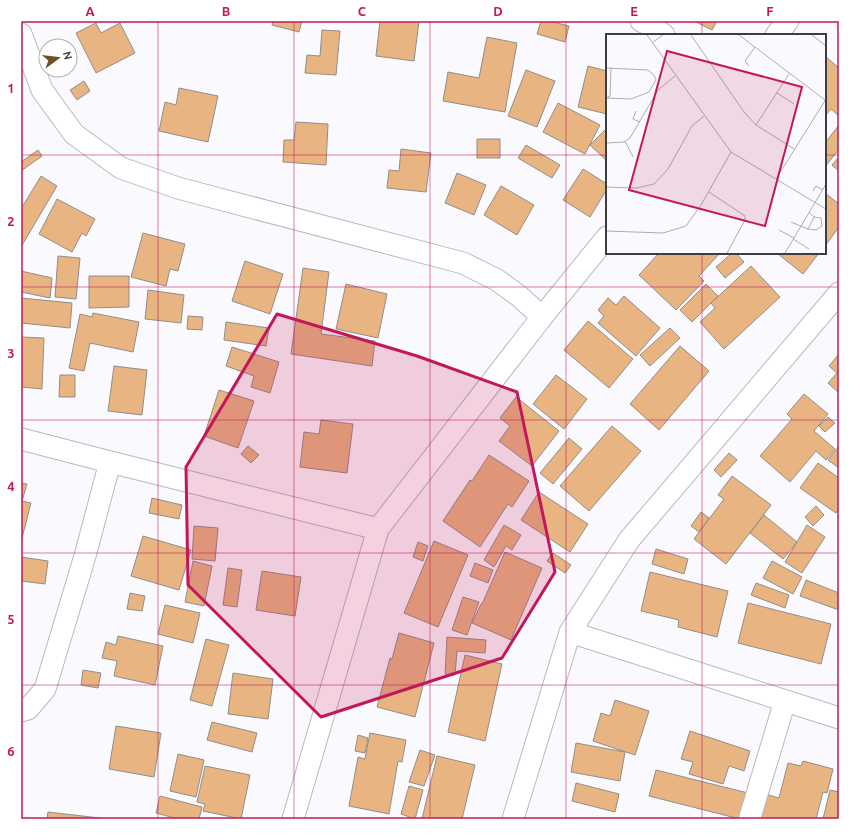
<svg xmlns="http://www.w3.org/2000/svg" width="860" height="840" font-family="Ubuntu,sans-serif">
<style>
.building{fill:#e7b482;stroke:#938d87}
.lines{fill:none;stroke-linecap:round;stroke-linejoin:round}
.minor-casing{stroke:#b8b9c1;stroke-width:23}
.minor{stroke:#fff;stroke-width:21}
.marked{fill:#c2185b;fill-opacity:0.2;stroke:#c2185b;stroke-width:3;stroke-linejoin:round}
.grid{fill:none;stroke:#c2185b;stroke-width:1;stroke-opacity:0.55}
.inset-road{fill:none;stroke:#aeaeb2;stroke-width:1}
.view{fill:#c2185b;fill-opacity:0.15;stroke:#c2185b;stroke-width:2}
.inset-edge{fill:none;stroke:#3c3d40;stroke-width:2}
.neatline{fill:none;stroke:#c2185b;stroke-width:1.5}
.grid-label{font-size:13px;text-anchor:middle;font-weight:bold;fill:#c2185b}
</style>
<rect width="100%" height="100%" fill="#fafafe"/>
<path class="building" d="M273,21H302L299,32L272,25Z
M380,21H419L414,61L376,56Z
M541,21H549L569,26L565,42L537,34Z
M694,21H717L712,30Z
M96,23L101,33L120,23L135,53L96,73L76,33Z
M322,30L340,31L336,75L305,73L307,55L320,56Z
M487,37L517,43L505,112L443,101L448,72L479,78Z
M825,56L839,68V116L831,109L825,116Z
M588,66L607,71V114L578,107Z
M526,70L555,81L537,127L508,116Z
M84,81L90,91L77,100L70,90Z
M179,88L218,96L208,142L159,131L165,102L176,105Z
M558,103L600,125L585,154L543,132Z
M296,122L328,124L326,165L283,162L284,140H294Z
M839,125V149L825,167V143Z
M607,128V161L590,145Z
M477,139H500V158H477Z
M526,145L560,165L552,178L518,158Z
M401,149L431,153L426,192L387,188L389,170L399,171Z
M38,150L42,156L21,171V162Z
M839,157V171L832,165Z
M583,169L607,184V189L590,217L563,200Z
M457,173L486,185L474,215L445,203Z
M41,176L57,186L21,247V209Z
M501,186L534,205L517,235L484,215Z
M825,193L839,204V227L825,246Z
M57,199L95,219L86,236L82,233L72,252L39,234Z
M143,233L185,244L178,271L170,269L166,286L131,277Z
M659,253H720L699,276L704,281L676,310L639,275Z
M732,253H736L744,262L725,278L716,267Z
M777,253H819L803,274Z
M58,256L80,258L76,299L55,297Z
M245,261L283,274L270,314L232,301Z
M751,266L780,297L724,349L700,322L715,308L711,303Z
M303,268L329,272L321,334L375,341L372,366L291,354Z
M21,271L52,278L50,298L21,292Z
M89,276H129V307L89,308Z
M346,284L387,294L378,338L336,329Z
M706,284L718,296L692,322L680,310Z
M148,290L184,295L181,323L145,319Z
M624,296L660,328L636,356L598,323L604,316L598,310L608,298L616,305Z
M21,298L72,303L70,328L21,323Z
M93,313L139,322L133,352L90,343L84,371L69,368L80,314L92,317Z
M188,316L203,317L202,330L187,329Z
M588,321L633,359L609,388L564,350Z
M226,322L269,328L266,346L224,340Z
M670,328L680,338L650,366L640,355Z
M21,337L44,338L42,389L21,387Z
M680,346L709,371L659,430L630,404Z
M232,347L279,362L270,393L251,387L254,376L226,366Z
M839,354V393L828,383L837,373L829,366Z
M114,366L147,370L142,415L108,411Z
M60,375H75V397H59Z
M556,375L587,399L564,429L533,404Z
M219,390L254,401L238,448L204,436Z
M804,394L828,414L814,431L835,449L826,460L816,451L790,482L760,456L792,419L787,414Z
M516,397L559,431L532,466L499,441L510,426L500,418Z
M828,417L835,423L825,432L819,426Z
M321,420L353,424L347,473L300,467L304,432L319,434Z
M612,426L641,451L589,511L560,486Z
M569,438L582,449L553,484L540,473Z
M248,446L259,455L251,463L241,454Z
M839,446V468L828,460Z
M729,453L737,460L721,477L714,470Z
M489,455L529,481L512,507L508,504L480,547L443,521L470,480L472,481Z
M818,463L839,478V508L836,513L800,488Z
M732,476L771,505L726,564L694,539L724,499L718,495Z
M21,483L27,484L22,501L31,503L21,542Z
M539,492L588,524L570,552L521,520Z
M152,498L182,505L179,519L149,513Z
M816,506L824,515L813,526L805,517Z
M701,512L709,518L699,532L691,526Z
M764,515L797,542L783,559L750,533Z
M504,525L521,535L512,550L506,546L494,567L484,560Z
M807,525L825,537L802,573L785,562Z
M194,526L218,528L215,561L192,559Z
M143,536L191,550L179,590L131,576Z
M434,541L468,555L438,627L404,613Z
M418,542L428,546L423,561L413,557Z
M656,549L688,559L684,574L652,564Z
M505,552L542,568L511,640L472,623L481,604H482Z
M553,553L571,565L565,573L547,561Z
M21,557L48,561L45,584L21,581Z
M193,561L212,566L204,606L185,602Z
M772,561L802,577L793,594L763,578Z
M475,563L493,570L488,583L470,576Z
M228,568L242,570L237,607L223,605Z
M262,571L301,577L295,616L256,610Z
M650,572L728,591L717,637L678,627L679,620L641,611Z
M806,580L839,593V610L800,596Z
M756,583L789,595L785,608L751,595Z
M130,593L145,596L142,611L127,609Z
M463,597L479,602L467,635L452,630Z
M748,603L831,624L821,664L738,643Z
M165,605L200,613L193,643L158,634Z
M399,633L434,643L415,717L377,707L390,658L392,659Z
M118,636L163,646L155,685L114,676L117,661L102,658L106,642L116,645Z
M447,637L486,640L485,653L457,651L455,675L445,674Z
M206,639L229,645L212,706L190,700Z
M465,655L502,664L485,741L448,732Z
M83,670L101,673L98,688L81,685Z
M233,673L273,679L268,719L228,714Z
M615,700L649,711L635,755L593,741L601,713L610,716Z
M212,722L257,733L252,752L207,740Z
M116,726L161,733L154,777L109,769Z
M690,731L750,751L744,771L729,766L723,784L689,774L693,762L681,759Z
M370,733L406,740L402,762L398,761L389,814L349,806L358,757L365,759Z
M358,735L368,738L365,753L355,751Z
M576,743L625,752L620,781L571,772Z
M420,750L435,755L424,786L409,782Z
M178,754L204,760L196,797L170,791Z
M437,756L475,765L462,819H422Z
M803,761L833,769L827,793L823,792L816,819H759L765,794L779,798L788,763L801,766Z
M205,766L250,775L241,819L203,811L205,804L197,802Z
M656,770L752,794L740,819L649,796Z
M576,783L619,794L615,812L572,801Z
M409,786L423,790L415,819L401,814Z
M830,790L839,792V819H823Z
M160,796L202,807L199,819H178L156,813Z
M48,812L100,818V819H47Z"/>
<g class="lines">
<g class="minor-casing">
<path id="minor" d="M641,21L652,26L664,35
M21,34L42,90L74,134L121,168L178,188L463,263L497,280L519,296L542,317
M776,35L788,21
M21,439L110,462L378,529
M570,632L839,718
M21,711L28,709L45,689L85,556L110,462
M750,817L785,701
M293,819L378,529L542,317L607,237
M513,819L570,632L629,540L839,293"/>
</g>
<use href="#minor" class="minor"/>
</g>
<path class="marked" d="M277,314L417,356L517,392L555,572L502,658L321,717L188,585L186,467Z"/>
<path class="grid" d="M158,21V819M294,21V819M430,21V819M566,21V819M702,21V35M21,155H607M825,155H839M702,253V819M21,287H839M21,420H839M21,553H839M21,685H839"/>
<g transform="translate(606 34)">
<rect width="220" height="220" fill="#fafafe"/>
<path class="inset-road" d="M41,1L125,118L220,175M85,1L138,78L150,91L188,115M133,1L219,66M206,1L220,12M47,8L57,1M143,32L139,27L149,13M0,34L42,36L48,41L50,46L43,58L25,65L1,64M171,59L188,70M0,64L4,62L5,34M30,77L27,85L34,88M150,91L183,40M19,107L27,123M0,109L18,108L24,104L52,56L69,42M170,145L220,65M0,153L31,154L48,150L62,135L86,92L98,82M207,157L210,152L217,156M103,158L139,182V186L121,219M185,188L202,195L208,183L203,178M202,195L210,196L216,192L215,184L208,183M173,196L188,204M0,197L57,199L80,192L95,171L125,118M187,205L203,215M179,219L220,150"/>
<path class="view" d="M61,17L196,53L159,192L23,156Z"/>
<rect width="220" height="220" class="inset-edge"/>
</g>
<rect width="860" height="840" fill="none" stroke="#ffffff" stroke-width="44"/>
<g transform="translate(58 58) rotate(75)"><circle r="19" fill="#ffffff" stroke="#b1b1b3"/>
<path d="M0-3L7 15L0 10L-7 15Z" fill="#6f5025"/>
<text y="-6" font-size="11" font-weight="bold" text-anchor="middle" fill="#3c3d40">N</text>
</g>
<rect x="22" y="22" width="816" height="796" class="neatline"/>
<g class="grid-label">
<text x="90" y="16">A</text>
<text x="226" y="16">B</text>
<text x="362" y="16">C</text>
<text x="498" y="16">D</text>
<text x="634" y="16">E</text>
<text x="770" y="16">F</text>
<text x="11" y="93">1</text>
<text x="11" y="226">2</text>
<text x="11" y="358">3</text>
<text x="11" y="491">4</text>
<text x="11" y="624">5</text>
<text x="11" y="756">6</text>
</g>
</svg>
